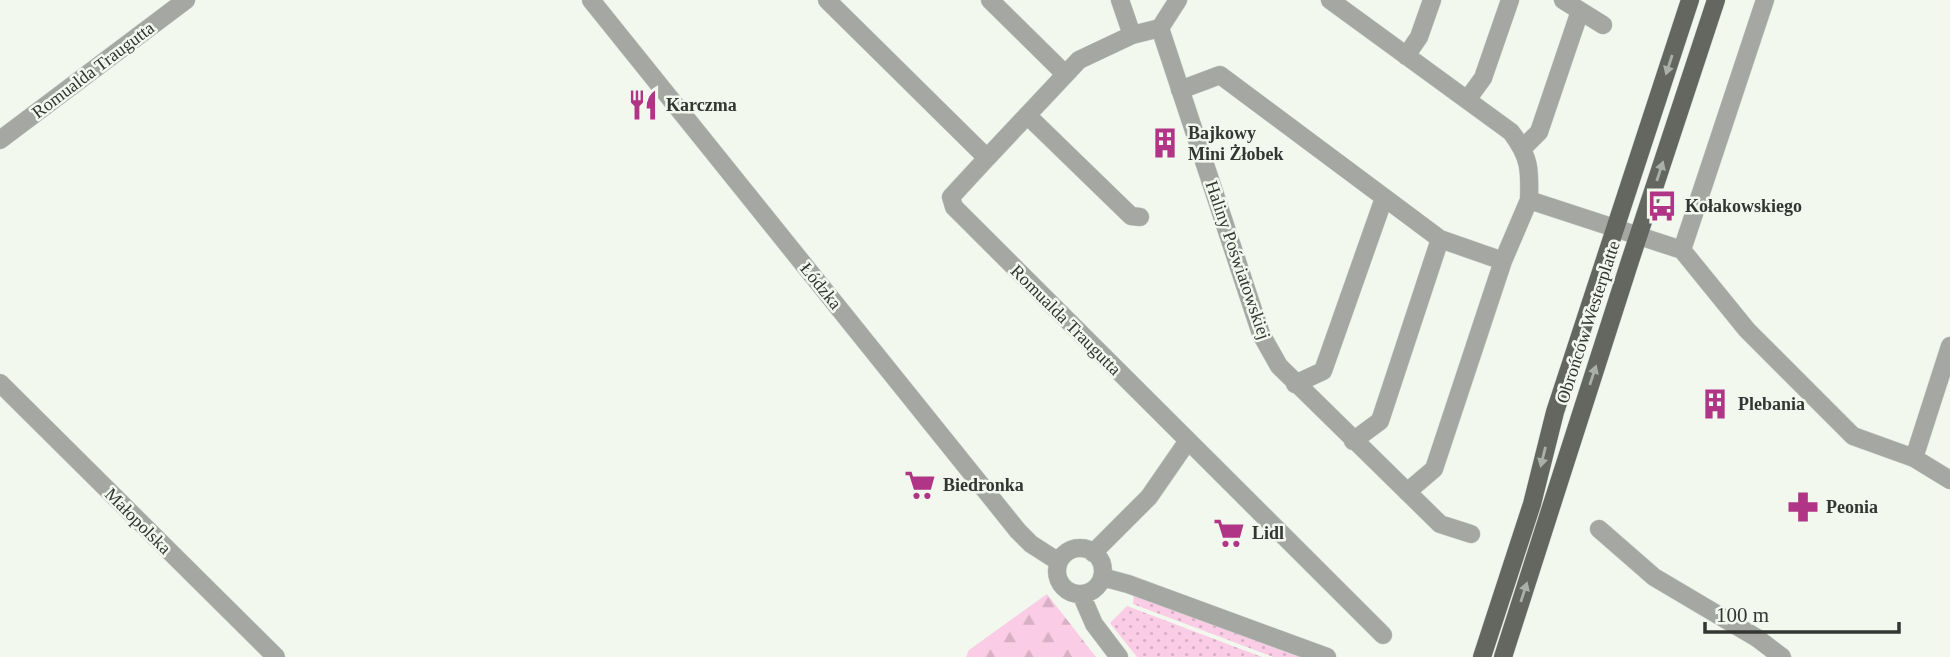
<svg xmlns="http://www.w3.org/2000/svg" width="1950" height="657" font-family="'Times New Roman',serif">
<style>
.grass{fill:url(#grass-dots)}
.forest{fill:url(#forest-firs)}
.lines{fill:none;stroke-linecap:round;stroke-linejoin:round}
.minor-casing{stroke:#d0d5cc;stroke-width:19}
.major-casing{stroke:#d0d5cc;stroke-width:19}
.minor{stroke:#a5a7a3;stroke-width:18}
.major{stroke:#636760;stroke-width:18}
.oneway{fill:#aab0a7}
.labels{text-anchor:middle;stroke-width:5;stroke-linejoin:round;paint-order:stroke}
.street-label{font-size:18px;fill:#333632;stroke:#f2f8ee}
.poi-label{font-size:18px;font-weight:bold;fill:#333632;stroke:#f2f8ee;text-anchor:start}
</style>
<defs>
<pattern id="grass-dots" width="8" height="8" patternUnits="userSpaceOnUse" patternTransform="scale(1.75)"><rect width="8" height="8" fill="#facce5"/><path d="M2 2h.1M6 6h.1" fill="none" stroke="#d7b0c5" stroke-width="1.8" stroke-linecap="round"/></pattern>
<pattern id="forest-firs" width="22" height="20" patternUnits="userSpaceOnUse" patternTransform="scale(1.75)"><rect width="22" height="20" fill="#facce5"/><path d="M5 1l3.5 6h-7zM16 11l3.5 6h-7z" fill="#d7b0c5"/></pattern>
</defs>
<rect width="100%" height="100%" fill="#f2f8ee"/>
<path class="grass" d="M1134,594L1302,657H1273L1133,604Z
M1127,606L1262,657H1137L1110,623Z"/>
<path class="forest" d="M1047,594L1096,657H966L969,650Z"/>
<g class="lines">
<g class="minor-casing">
<path id="minor" d="M591,0L1018,531L1031,544L1059,562
M827,0L987,158L951,197L954,207L1383,635
M990,0L1065,74
M1120,0L1132,35
M1330,0L1511,132C1530,157 1530,170 1529,200L1682,250L1765,0
M1563,0L1603,25
M1160,28L1261,334L1279,366L1440,524L1471,534
M1406,56L1419,37L1432,0
M1180,90L1220,75L1440,239L1503,261L1529,200
M1467,100L1483,78L1510,0
M1027,115L1131,216L1140,217
M0,140L186,0
M1523,148L1539,132L1580,11
M987,158L1079,60L1132,35L1160,28L1178,0
M1682,250L1747,330L1853,436L1914,458L1950,480
M0,383L276,657
M1295,384L1323,371L1384,198
M1353,441L1380,421L1440,239
M1914,458L1950,346
M1407,492L1434,469L1503,261
M1599,529L1654,577L1757,638L1782,657
M1057 571a23 23 0 1 1 46 0a23 23 0 1 1-46 0Z
M1093,553L1149,497L1187,442
M1102,577L1128,584L1327,657
M1081,594L1094,624L1119,657"/>
</g>
<g class="major-casing">
<path id="major" d="M1482,657L1532,504L1555,412L1690,0
M1503,657L1630,261L1716,0"/>
</g>
<use href="#minor" class="minor"/>
<use href="#major" class="major"/>
</g>
<defs><path id="oneway-solid" d="M-6-.8H1V-3.2L6.5 0L1 3.2V.8H-6Z" transform="scale(1.75)"/></defs>
<g class="oneway">
<use href="#oneway-solid" transform="translate(1669 65) rotate(108)"/>
<use href="#oneway-solid" transform="translate(1660 171) rotate(-72)"/>
<use href="#oneway-solid" transform="translate(1593 375) rotate(-72)"/>
<use href="#oneway-solid" transform="translate(1543 457) rotate(104)"/>
<use href="#oneway-solid" transform="translate(1524 592) rotate(-72)"/>
</g>
<defs>
<g id="restaurant-bare" transform="scale(2.415)"><path d="M-5-6h1v4h1v-4h1v4h1v-4h1v5L-1.5 .5V6h-2V.5L-5-1ZM5-6V6H3V1.5H1.5Q1.5-4 5-6Z" fill="#b13586" stroke="#f2f8ee" stroke-width="2.5" paint-order="stroke"/></g>
<g id="building-bare" transform="scale(2.415)"><path d="M-4-6H4V6H1V3H-1V6H-4ZM-2.5-4.3h1.7v1.8h-1.7ZM.8-4.3h1.7v1.8H.8ZM-2.5-1h1.7V.8h-1.7ZM.8-1h1.7V.8H.8Z" fill="#b13586" stroke="#f2f8ee" stroke-width="2.5" paint-order="stroke"/></g>
<g id="bus-bare" transform="scale(2.415)"><path d="M-5-6H5V4H4V6H2V4H-2V6H-4V4H-5ZM-3.5-4V0h7V-4ZM-3.5 1.2v1.5H-2V1.2ZM2 1.2v1.5H3.5V1.2Z" fill="#b13586" stroke="#f2f8ee" stroke-width="2.5" paint-order="stroke"/></g>
<g id="supermarket-bare" transform="scale(2.415)"><path d="M-6-5.5h2.5l.6 2H6L4.5 2H-2.5L-4.4-4H-6ZM-1.5 3.2a1.3 1.3 0 1 0 .1 0ZM3 3.2a1.3 1.3 0 1 0 .1 0Z" fill="#b13586" stroke="#f2f8ee" stroke-width="2.5" paint-order="stroke"/></g>
<g id="pharmacy-bare" transform="scale(2.415)"><path d="M-2-6h4v4h4v4h-4v4h-4v-4h-4v-4h4Z" fill="#b13586" stroke="#f2f8ee" stroke-width="2.5" paint-order="stroke"/></g>
</defs>
<g fill-rule="evenodd">
<use href="#restaurant-bare" x="643" y="105"/>
<use href="#building-bare" x="1165" y="143"/>
<use href="#bus-bare" x="1662" y="206"/>
<use href="#building-bare" x="1715" y="404"/>
<use href="#supermarket-bare" x="920" y="485"/>
<use href="#pharmacy-bare" x="1803" y="507"/>
<use href="#supermarket-bare" x="1229" y="533"/>
</g>
<g class="labels">
<g class="street-label">
<text transform="translate(93 70) rotate(-37)" y="6">Romualda Traugutta</text>
<text transform="translate(1238 260) rotate(71)" y="6">Haliny Poświatowskiej</text>
<text transform="translate(821 286) rotate(51)" y="6">Łódzka</text>
<text transform="translate(1066 320) rotate(45)" y="6">Romualda Traugutta</text>
<text transform="translate(1588 322) rotate(-72)" y="6">Obrońców Westerplatte</text>
<text transform="translate(138 521) rotate(45)" y="6">Małopolska</text>
</g>
<g class="poi-label">
<text x="666" y="111">Karczma</text>
<text x="1188" y="139">Bajkowy<tspan x="1188" dy="21">Mini Żłobek</tspan></text>
<text x="1685" y="212">Kołakowskiego</text>
<text x="1738" y="410">Plebania</text>
<text x="943" y="491">Biedronka</text>
<text x="1826" y="513">Peonia</text>
<text x="1252" y="539">Lidl</text>
</g>
</g>
<path d="M1705 622v10h194v-10" fill="none" stroke="#333632" stroke-width="3.5"/>
<text x="1716" y="622" font-size="21" fill="#333632" stroke="#f2f8ee" stroke-width="5" paint-order="stroke">100 m</text>
</svg>
